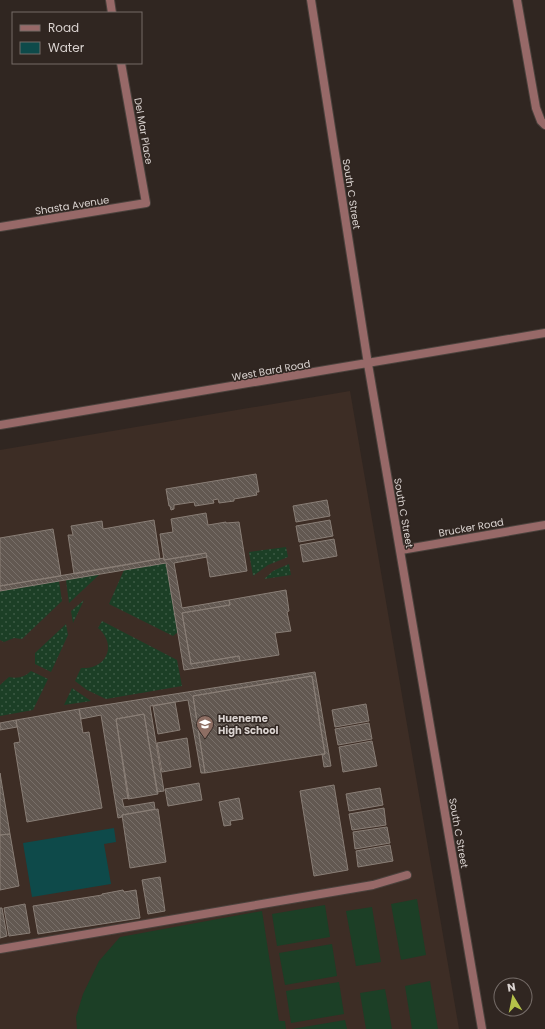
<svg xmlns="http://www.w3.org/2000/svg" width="545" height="1029" font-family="Poppins,sans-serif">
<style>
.built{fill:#3d2d25}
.grass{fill:url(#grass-dots)}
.pitch{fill:#1c3f26}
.water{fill:#0e4a4a}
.building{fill:url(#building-back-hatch);stroke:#897e76}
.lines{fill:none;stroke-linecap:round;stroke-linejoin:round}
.service-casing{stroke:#4b423d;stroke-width:10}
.minor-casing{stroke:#4b423d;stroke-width:10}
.tertiary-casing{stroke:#4b423d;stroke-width:10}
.service{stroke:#976968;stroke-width:8}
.minor{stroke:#976968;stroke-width:8}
.tertiary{stroke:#976968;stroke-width:8}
.labels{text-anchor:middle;stroke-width:3;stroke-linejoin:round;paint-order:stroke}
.street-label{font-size:10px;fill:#dad3d0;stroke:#302621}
.poi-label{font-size:10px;font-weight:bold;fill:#dad3d0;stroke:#302621;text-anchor:start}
</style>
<defs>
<pattern id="grass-dots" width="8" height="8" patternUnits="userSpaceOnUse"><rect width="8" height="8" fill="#1c3f26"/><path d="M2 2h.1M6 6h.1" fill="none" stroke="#3c5a44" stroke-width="1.8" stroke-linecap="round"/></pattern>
<pattern id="building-back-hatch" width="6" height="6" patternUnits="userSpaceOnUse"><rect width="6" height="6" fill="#625851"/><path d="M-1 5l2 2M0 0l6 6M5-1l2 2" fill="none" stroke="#786f69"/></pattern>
</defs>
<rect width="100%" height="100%" fill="#302621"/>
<path class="built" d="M350,391L459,1029H0V450Z"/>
<path class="grass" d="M286,547L288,557L268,565L253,576L249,552Z
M166,563L178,632L173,636L109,604L124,570Z
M289,564L291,575L264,579L273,571Z
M100,574L69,603L66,580Z
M59,581L62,601L22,639L14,638L4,642L0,640V591Z
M84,600L73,623L71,611Z
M102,621L177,660L182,686L106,699L87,690L75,681L81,668C106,670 118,645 98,628Z
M66,624L68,635L51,672L35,664V653Z
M31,671L48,679L33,710L0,716V685L9,677C18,679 25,677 31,671Z
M72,688L91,701L64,705Z"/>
<path class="pitch" d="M417,899L426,955L401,960L391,904Z
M325,905L330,937L277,946L272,914Z
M372,907L381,962L356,966L346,911Z
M262,911L279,1021H285L286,1029H77L76,1017L83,994L99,961L120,937Z
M332,944L337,976L285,985L279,953Z
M430,981L438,1029H412L405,986Z
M339,982L344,1014L291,1023L286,991Z
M385,989L392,1029H366L360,993Z
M345,1020L347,1029H292Z"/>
<path class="water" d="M114,828L116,842L104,844L111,884L32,897L23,843Z"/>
<path class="building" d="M256,474L259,492H256L257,495L234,499V501L219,503L218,499L213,500L214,503L195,506L194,502L174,505V509L171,510L170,506H169L166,489Z
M327,500L330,516L296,522L293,506Z
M206,513L208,525L226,522V523L239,522L247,571L210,577L206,553L164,560L160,534L173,532L171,519Z
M154,520L160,559L74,574L68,535H73L71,526L102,521L103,529Z
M330,520L333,536L299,542L296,526Z
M53,529L61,576L0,586V538Z
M334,539L337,556L303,562L300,545Z
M206,553L207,557L174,563L182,608L229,600L230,605L182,613L191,664L239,656L240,661L184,670L166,563L0,591V586L164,558V560Z
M286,590L289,611L287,612L291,631L275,633L279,655L240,661L239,656L191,664L182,613L230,605L229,600Z
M315,672L331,766L324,767L322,754H325L312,676L193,696L205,773H201L188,700L150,706L164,791L157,792L144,714L116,719L129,798L122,799L124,807L154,802L155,809L122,815V817L118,818L101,715L81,719L79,709Z
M312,676L325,754L205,773L193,696Z
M175,702L180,730L158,734L153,706Z
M366,704L369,721L335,727L332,710Z
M79,709L83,733L89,732L102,808L27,822L14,743L20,742L16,720Z
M144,714L158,794L128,799L116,719Z
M16,720L17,727L0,730V723Z
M369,723L372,739L338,745L335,729Z
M187,738L191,767L162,772L157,743Z
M372,741L377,766L343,772L339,747Z
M0,773L10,834L0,835Z
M199,783L202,800L168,806L165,789Z
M334,785L348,870L314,876L300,791Z
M380,788L383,805L349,811L346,794Z
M239,798L243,819L230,821L231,825L224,826L219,802Z
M384,808L386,825L352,830L349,814Z
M158,809L166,862L130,868L122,815Z
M387,827L390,843L355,849L353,832Z
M10,834L19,886L0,890V835Z
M390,845L393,861L358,867L356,851Z
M160,877L165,911L148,914L142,880Z
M123,890L124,892L136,890L140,918L38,934L33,906L102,895V894Z
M25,904L30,933L9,936L4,908Z
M0,908H2L7,936L0,938Z"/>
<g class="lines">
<g class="service-casing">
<path id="service" d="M0,949L373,885L407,875"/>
</g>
<g class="minor-casing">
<path id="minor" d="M110,0L112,13
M517,0L536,108L541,121L545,125
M0,227L146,203L121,63
M401,550L545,525"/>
</g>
<g class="tertiary-casing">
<path id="tertiary" d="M311,0L368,364L482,1029
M0,425L545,333"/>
</g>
<use href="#service" class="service"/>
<use href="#minor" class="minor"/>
<use href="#tertiary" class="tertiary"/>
</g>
<defs>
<g id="school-pin" transform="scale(0.9)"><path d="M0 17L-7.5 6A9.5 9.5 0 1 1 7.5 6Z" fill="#8d6e63" stroke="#302621"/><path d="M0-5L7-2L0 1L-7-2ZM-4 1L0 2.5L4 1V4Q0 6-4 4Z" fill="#fff"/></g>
</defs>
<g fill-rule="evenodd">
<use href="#school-pin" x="205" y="724"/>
</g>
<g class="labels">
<g class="street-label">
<text transform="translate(144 131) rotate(80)" y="4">Del Mar Place</text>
<text transform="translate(352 194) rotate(81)" y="4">South C Street</text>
<text transform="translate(72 205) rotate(-9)" y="4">Shasta Avenue</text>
<text transform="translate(271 370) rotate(-10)" y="4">West Bard Road</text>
<text transform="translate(404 513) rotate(80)" y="4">South C Street</text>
<text transform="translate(471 527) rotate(-10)" y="4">Brucker Road</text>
<text transform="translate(459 833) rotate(80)" y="4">South C Street</text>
</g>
<g class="poi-label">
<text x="218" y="722">Hueneme<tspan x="218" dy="12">High School</tspan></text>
</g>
</g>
<rect x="12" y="12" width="130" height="52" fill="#302621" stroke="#746b67"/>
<rect x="20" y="25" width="20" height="6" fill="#976968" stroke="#746b67"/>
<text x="48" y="32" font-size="12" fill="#dad3d0">Road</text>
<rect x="20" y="42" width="20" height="12" fill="#0e4a4a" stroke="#746b67"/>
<text x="48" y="52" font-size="12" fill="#dad3d0">Water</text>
<g transform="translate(513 997) rotate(350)"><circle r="19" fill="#302621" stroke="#746b67"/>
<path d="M0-3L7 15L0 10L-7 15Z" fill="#b5c249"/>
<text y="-6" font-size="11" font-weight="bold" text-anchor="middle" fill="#dad3d0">N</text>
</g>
</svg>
